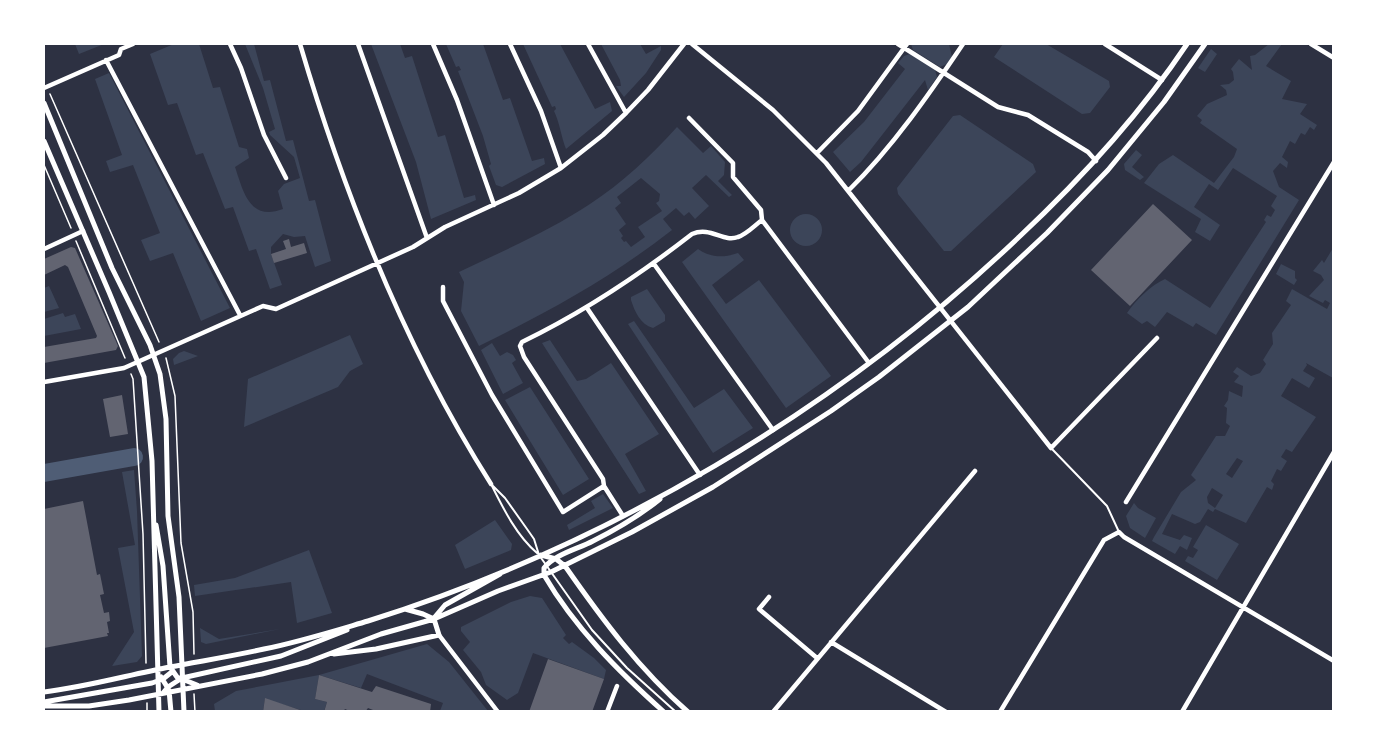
<svg xmlns="http://www.w3.org/2000/svg" width="1377" height="755" font-family="'Archivo Narrow',sans-serif">
<style>
.green{fill:#3c4559;fill-rule:evenodd}
.lines{fill:none;stroke-linecap:round;stroke-linejoin:round}
.river{stroke:#4f5d75;stroke-width:18}
.building{fill:#626471}
.path{stroke:#fff;stroke-width:1.5}
.service{stroke:#fff;stroke-width:2}
.minor{stroke:#fff;stroke-width:4.5}
.tertiary{stroke:#fff;stroke-width:5}
</style>
<rect width="100%" height="100%" fill="#2d3142"/>
<path class="green" d="M75,44H104L79,54Z
M174,44H199L213,88L220,87L239,147L247,149L249,158L235,167C243,190 249,222 283,209L278,191L284,184L300,178L294,157L270,135L269,132L275,129L263,88L245,44H254L264,81L270,80L286,141L293,140L309,201L315,200L331,261L315,267L305,236L294,237L283,234L271,247V254L282,285L270,289L256,249L249,251L233,207L225,209L203,153L196,155L177,103L168,105L150,54Z
M371,44H400L405,58L412,56L438,137L445,135L464,198L475,195L476,200L431,219L416,162Z
M446,44H483L503,100L510,98L532,161L544,158L545,164L502,187L496,185L489,166L491,164L483,136L458,71L461,70L459,66L456,67Z
M523,44H560L595,109L610,102L612,111L566,149C561,136 560,124 554,111L556,109L555,106L552,107Z
M601,44H640L646,54L661,46V50L646,73L624,97L616,86H621L620,80Z
M911,44H949L952,57L947,64L940,67L913,50Z
M1003,44H1046L1109,81L1110,87L1090,113L1082,114L994,57Z
M1269,44H1282L1266,66L1291,81L1282,99L1307,104L1300,114L1317,125L1314,130L1310,127L1305,135L1301,133L1295,144L1290,141L1282,157L1288,162L1287,168L1280,163L1273,171L1279,187L1299,200L1216,335L1196,323L1193,327L1167,312L1155,327L1147,321L1142,324L1127,313C1136,300 1151,285 1165,279L1210,308L1266,222L1264,220L1267,215L1271,217L1275,210L1271,206L1277,196L1233,168L1218,190L1209,184L1194,207L1220,225L1210,241L1195,232L1201,219L1144,183L1159,164L1173,155L1214,183L1234,157L1237,149L1200,123L1202,120L1197,116L1207,104L1227,95L1226,90L1220,85L1229,84L1234,80L1233,72L1231,69L1239,59L1252,70L1250,56L1255,55Z
M1211,49L1217,54L1205,72L1198,68Z
M910,54L935,70L937,77L928,90L925,80L861,162L850,172L833,152L864,122L905,69L898,63L904,56Z
M109,73L230,308L201,321L173,253L150,261L141,240L160,233L133,165L110,172L106,161L122,155L95,79Z
M960,115L1033,164L1036,172L951,251H944L898,194L897,188L953,116Z
M677,127L703,153L711,146L725,162L724,175L718,181L732,195L729,197L706,175L692,188L709,206L695,219L689,212L684,216L676,208L663,219L672,230C609,279 550,311 479,346L461,311L464,282L459,272C503,251 549,231 590,204C622,183 651,156 677,127ZM641,178L660,194L659,201L656,203L662,211L638,227L645,237L631,247L626,241L624,242L621,238L623,236L619,230L626,224L615,208L621,203L617,197Z
M1136,150L1142,155L1132,167L1144,177L1140,180L1125,170L1124,164Z
M790 230a16 16 0 1 1 32 0a16 16 0 1 1-32 0Z
M1333,241V378L1306,363L1307,365L1303,371L1315,378L1309,388L1292,378L1281,396L1316,417L1292,452L1286,449L1281,457L1287,461L1281,471L1277,469L1271,481L1274,484L1272,490L1267,487L1246,523L1215,509L1213,512L1208,509L1200,522L1195,524L1172,514L1162,534L1180,540L1184,535L1192,538L1187,550L1180,546L1175,554L1152,541L1154,537L1181,492L1196,480L1191,475L1216,436H1225L1230,426L1226,423L1227,408L1224,406L1228,400L1229,391L1242,397L1243,386L1234,382L1239,376L1233,372L1237,367L1251,376L1260,373L1266,364L1263,360L1273,344L1272,333L1291,305L1286,301L1292,289L1271,277L1327,309L1330,303L1325,300L1323,303L1309,296L1324,280L1321,275L1313,271L1322,260L1324,263L1333,248ZM1237,458L1243,461L1232,478L1226,474ZM1212,488L1223,495L1215,508L1208,503L1207,497Z
M698,249C711,258 724,258 738,253L744,260L712,285L726,304L759,280L831,376L786,408L682,262Z
M1281,264L1295,271V278L1297,280L1294,285L1276,274Z
M49,286L59,308L44,312V288Z
M647,289L665,315V321L653,328C640,324 635,312 631,300V297Z
M63,313L65,317L75,314L81,329L44,336V319Z
M634,321L694,408L724,389L753,428L713,453L628,324Z
M350,335L363,364L350,371L338,387L244,427L248,379Z
M550,340L577,381L586,379L611,363L659,434L625,454L646,491L639,494L542,343Z
M492,343L500,356L507,352L513,355L516,360L512,363L523,383L503,394L481,350Z
M184,351L198,356L174,365L173,359L179,353Z
M530,387L589,479L563,495L505,400Z
M134,470L137,511L142,656L137,662L112,666L134,632L118,548L135,545L122,472Z
M603,494L613,508L569,530L567,525L595,508L591,501Z
M1134,503L1138,508L1156,518L1145,538L1130,528L1126,516Z
M495,520L512,544L511,550L465,569L455,545Z
M1206,525L1239,544L1217,580L1185,561L1188,556L1193,558L1198,550L1193,547Z
M309,550L332,613L297,623L291,582L195,596L194,585L235,578Z
M530,596L542,598L566,635L563,638L569,644L572,642L594,658L606,670L604,679L533,653L518,693L507,700L486,685L481,672L463,650L470,642L461,631V627L511,602Z
M200,628L219,639L280,629L206,644L201,642Z
M427,644L449,662L488,711H440L443,703L367,674L361,688L319,675L315,699L327,702L324,711H304L265,699L263,711H215L214,704L236,691L319,675Z"/>
<g class="lines">
<path class="river" d="M44,473L134,457"/>
</g>
<path class="building" d="M1153,204L1192,240L1130,306L1091,270Z
M289,239L291,247L304,243L307,253L274,263L271,254L286,249L283,241Z
M71,247L75,248L118,346L116,350L44,363V347L96,338L97,336L68,267L65,265L44,275V259Z
M122,395L128,434L110,437L103,399Z
M83,501L97,575L100,574L104,594L100,595L104,613L109,612L110,621L107,622L109,633H107L108,636L44,648V509Z
M548,659L604,679L592,712H529Z
M319,675L372,692L376,686L431,704L430,712H378L368,708L365,712H352L345,709L343,712H324L327,702L315,699Z
M265,698L303,711V712H263Z"/>
<g class="lines">
<path class="path" d="M50,94L159,342
M44,165L71,228
M76,241L125,358
M166,358L175,396L181,543L193,612L194,654
M131,374L133,379L143,534L146,663
M194,694L195,712
M147,703V712"/>
<path class="service" d="M1052,449L1107,506L1119,532
M492,485L505,498L527,529L534,539L539,555L592,630L627,668L676,712
M492,486C504,510 517,536 537,553"/>
<path class="minor" d="M230,44L241,68L264,135L286,178
M300,44C345,197 405,348 491,484
M358,44L427,238
M433,44L457,100L494,205
M510,44L541,111L561,168
M588,44L626,113
M692,44L773,110L826,163L1051,448L1157,338
M898,44L998,107L1028,115L1088,152L1096,161
M1105,44L1162,80
M1311,44L1334,58
M106,60L240,315
M44,88L119,55L121,49L133,44
M689,118L733,163V177L761,210L762,220
M817,153L858,111L907,44
M849,190C892,148 930,93 963,44
M762,220L869,363
M44,249L83,231
M654,264L773,430
M443,287V301L492,395L563,512L604,486
M587,308L700,475
M44,382L124,368L263,306L276,309L413,247L445,227L519,193L561,168L603,135L626,113L648,90L684,44
M1126,502L1334,162
M623,516L604,486L603,479L524,357L520,346L522,342C584,312 638,276 692,234C711,226 723,243 738,237C747,234 755,225 762,220
M769,597L759,609L817,658
M439,635L498,712
M831,642L946,712
M607,712L617,686
M773,712L975,471
M1000,712L1104,540L1119,532L1124,537L1334,661
M1182,712L1334,452"/>
<path class="tertiary" d="M44,103L112,268L150,345L160,374L166,419L168,516L179,597L184,712
M44,141L109,292L144,377L152,461L159,712
M156,525L163,566L170,667L177,677L197,685
M541,555L556,559L565,566C602,619 639,669 688,712
M544,575C575,628 618,671 664,712
M544,575V568C555,554 578,549 593,541C617,529 639,516 660,499
M434,618L445,605L500,574
M334,654L376,649L439,635L434,619L423,614L405,609
M161,677L169,690L171,712
M44,692C86,687 128,675 170,667C201,661 233,656 264,649C299,642 334,631 368,621C607,546 837,410 1018,238C1081,179 1139,116 1187,44
M163,693L168,687L182,678L281,656L347,630
M44,702L152,683L163,679L173,671
M44,706H89L129,700L262,674L308,662L381,634L434,619L498,591L551,572L632,532L713,487L831,411L879,377L968,307L1047,233L1108,170L1164,102L1205,44"/>
</g>
<rect width="1377" height="755" fill="none" stroke="#ffffff" stroke-width="90"/>
</svg>
